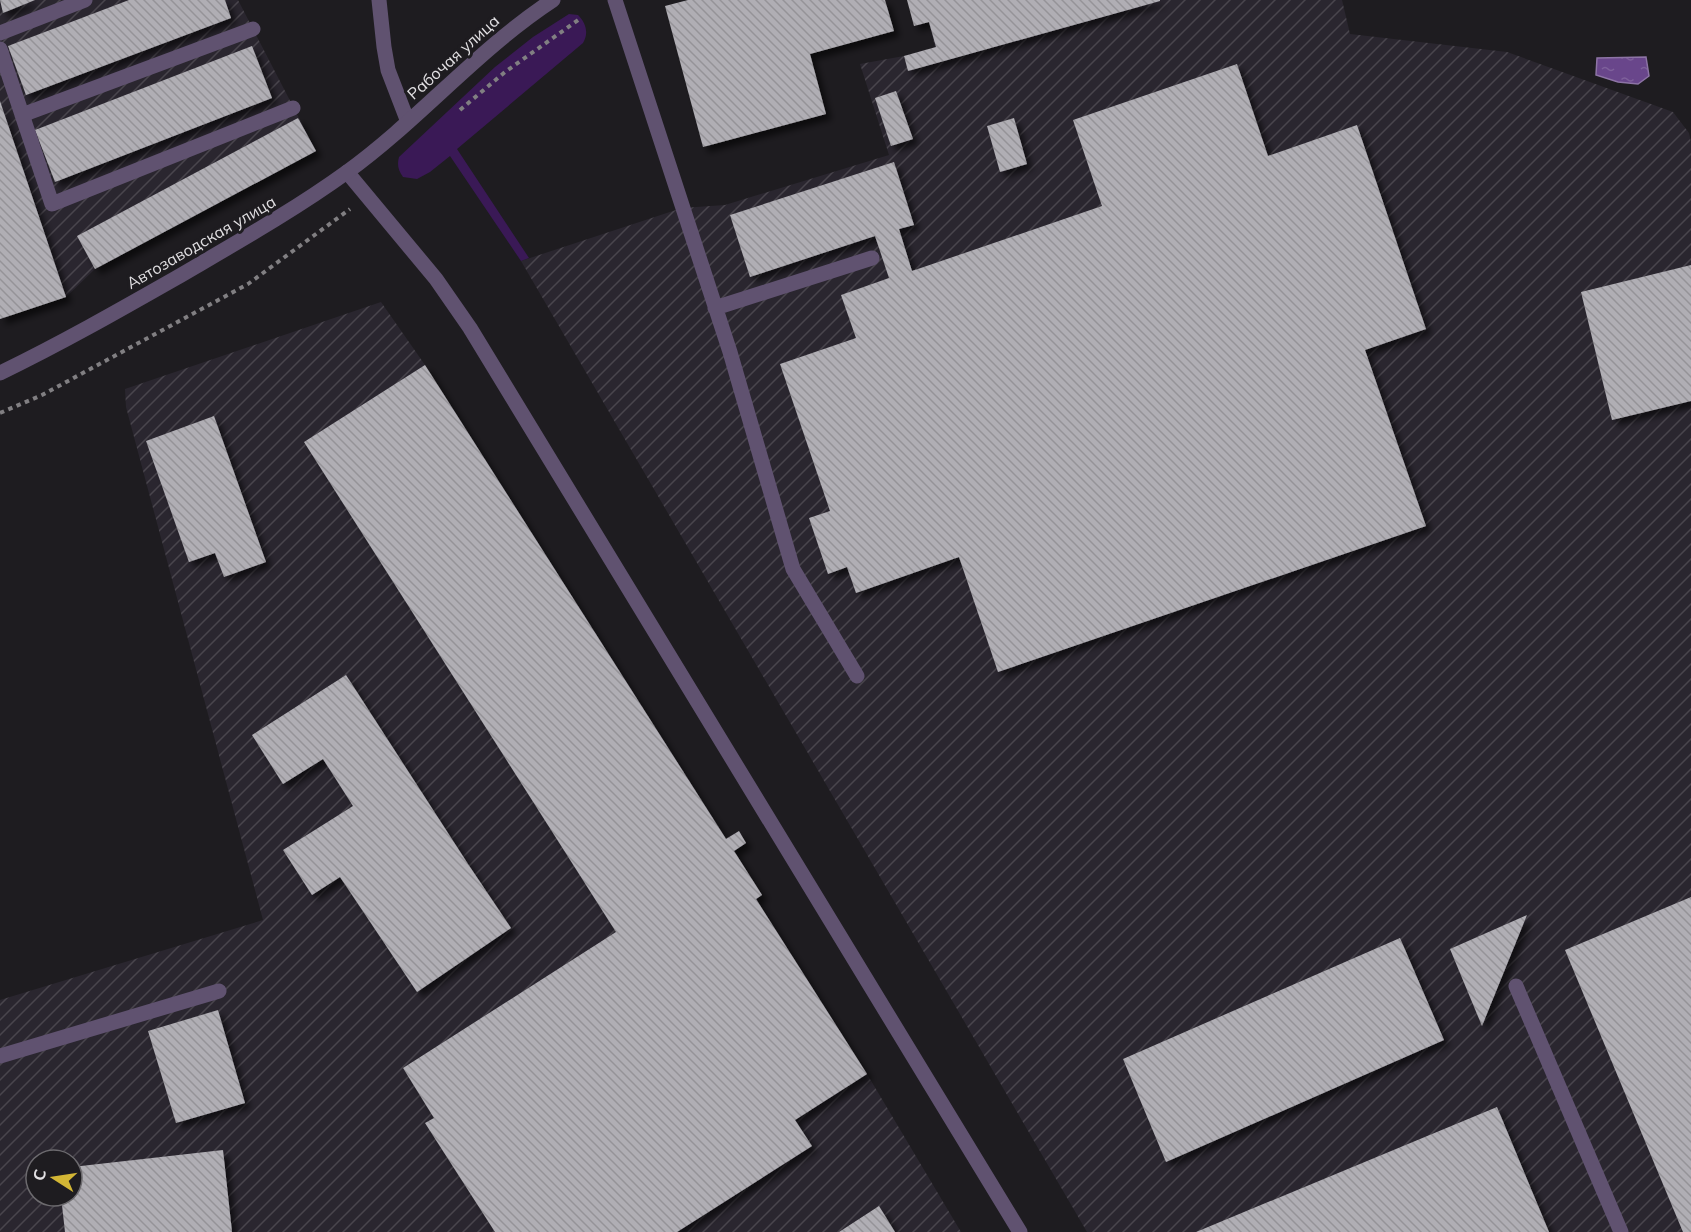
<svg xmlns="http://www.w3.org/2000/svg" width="1691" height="1232" font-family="Mulish,sans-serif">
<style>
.industrial{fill:url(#industrial-furrows);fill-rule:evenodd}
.grass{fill:#3a1956}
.water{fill:url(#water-ripples);stroke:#8d74a5;stroke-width:1.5}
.building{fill:url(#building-back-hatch);filter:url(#shadow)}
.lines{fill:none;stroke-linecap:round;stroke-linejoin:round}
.path{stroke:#817f82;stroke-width:4;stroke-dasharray:4.5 4.5;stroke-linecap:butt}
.service{stroke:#605270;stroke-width:15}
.minor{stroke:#605270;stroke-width:15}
.tertiary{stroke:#605270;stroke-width:15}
.labels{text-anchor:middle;stroke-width:6;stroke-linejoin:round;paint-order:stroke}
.street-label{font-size:16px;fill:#e2e0e3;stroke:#1e1c20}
</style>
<defs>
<pattern id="industrial-furrows" width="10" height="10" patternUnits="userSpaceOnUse" patternTransform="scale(1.5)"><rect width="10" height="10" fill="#2a262f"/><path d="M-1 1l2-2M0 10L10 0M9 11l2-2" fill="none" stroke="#49454d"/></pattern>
<pattern id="water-ripples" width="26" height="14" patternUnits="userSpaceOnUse" patternTransform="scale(1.5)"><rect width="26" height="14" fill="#69468b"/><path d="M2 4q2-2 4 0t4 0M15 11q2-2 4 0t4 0" fill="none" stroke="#7e609b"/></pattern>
<pattern id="building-back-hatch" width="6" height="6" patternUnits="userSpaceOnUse" patternTransform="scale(1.5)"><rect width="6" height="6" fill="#b0aeb4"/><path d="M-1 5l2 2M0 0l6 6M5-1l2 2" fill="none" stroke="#959398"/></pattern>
<filter id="shadow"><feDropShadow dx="5.5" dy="5.5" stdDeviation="3" flood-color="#0009"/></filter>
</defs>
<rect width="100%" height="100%" fill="#1e1c20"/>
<path class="industrial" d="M0,0H238L316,151L95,269L66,297L0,319Z
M1012,0H1342L1350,34L1507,52L1673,112L1689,133L1691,142V1232H1087L521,261L682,208L725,205L889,155L860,64L904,56L935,47L929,22Z
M381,302L425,365L726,838L739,831L746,843L734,851L762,895L756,899L867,1074L961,1232H0V1000L263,920L126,407L125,389ZM36,1160H72V1196H36Z"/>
<path class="grass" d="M569,14L578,15C586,23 589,33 583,43L457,149L529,258L521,261L450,156L430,172L417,179L403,177C398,170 397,165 399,157L495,67L533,37Z"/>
<path class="water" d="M1646,57L1649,76L1638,84L1618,82L1596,75L1597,58Z"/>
<path class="building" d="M0,0H35L3,13Z
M129,0H225L231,18L26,95L8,46Z
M688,0H885L894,31L810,54L826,114L703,147L665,6Z
M907,0H1160V1L908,71L904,56L936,47L929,22L914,26Z
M252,46L272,98L55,182L35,130Z
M1237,64L1268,156L1357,125L1426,329L1365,350L1426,526L998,672L959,557L856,593L847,567L828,574L809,518L830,511L780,364L856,338L841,295L889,278L875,236L750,277L730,215L894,162L914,225L899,229L912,271L1102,206L1073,120Z
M896,91L913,139L891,146L875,98Z
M0,101L66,297L0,319Z
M298,118L316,151L95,269L77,236Z
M1014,118L1027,164L1000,172L987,126Z
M1691,265V401L1612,420L1581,292Z
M425,365L726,839L739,831L746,843L734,851L762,895L756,899L867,1074L795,1120L812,1146L677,1232H495L425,1123L434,1118L403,1068L616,932L304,442Z
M214,416L266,562L224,577L215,553L189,562L146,441Z
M346,675L468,864L511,928L417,992L340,877L312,895L283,850L353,806L323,759L283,784L252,735Z
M1691,897V1232H1683L1565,950Z
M1527,915L1482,1026L1450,949Z
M1400,938L1444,1040L1166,1162L1123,1059Z
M218,1010L245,1103L176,1123L148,1031Z
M1497,1107L1549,1232H1196Z
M223,1150L232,1232H65L61,1196H72V1167Z
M879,1206L895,1232H839Z"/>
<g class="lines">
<path class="path" d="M460,110L505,72L581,18
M0,413L42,395L248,284L350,209"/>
<path class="service" d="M615,0L730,352L793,569L857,676
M0,33L85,0
M0,49L52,204L293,108
M22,115L253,29
M347,172L436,279L470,328L1020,1232
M715,308L872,258
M1516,986L1621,1232
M0,1056L219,991"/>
<path class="minor" d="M379,0L384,47L388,70L408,122"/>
<path class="tertiary" d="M0,373C60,344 118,311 176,278C234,244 293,211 347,172C420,119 477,50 553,0"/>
</g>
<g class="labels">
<g class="street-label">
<text transform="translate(453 57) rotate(-42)" y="6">Рабочая улица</text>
<text transform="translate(201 242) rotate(-30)" y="6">Автозаводская улица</text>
</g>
</g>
<g transform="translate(54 1178) rotate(282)"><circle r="28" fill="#1e1c20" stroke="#6c6a6e" stroke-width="1.5"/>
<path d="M0-4.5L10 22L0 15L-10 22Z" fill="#d3b635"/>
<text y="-9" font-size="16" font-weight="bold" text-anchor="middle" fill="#e2e0e3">С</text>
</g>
</svg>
